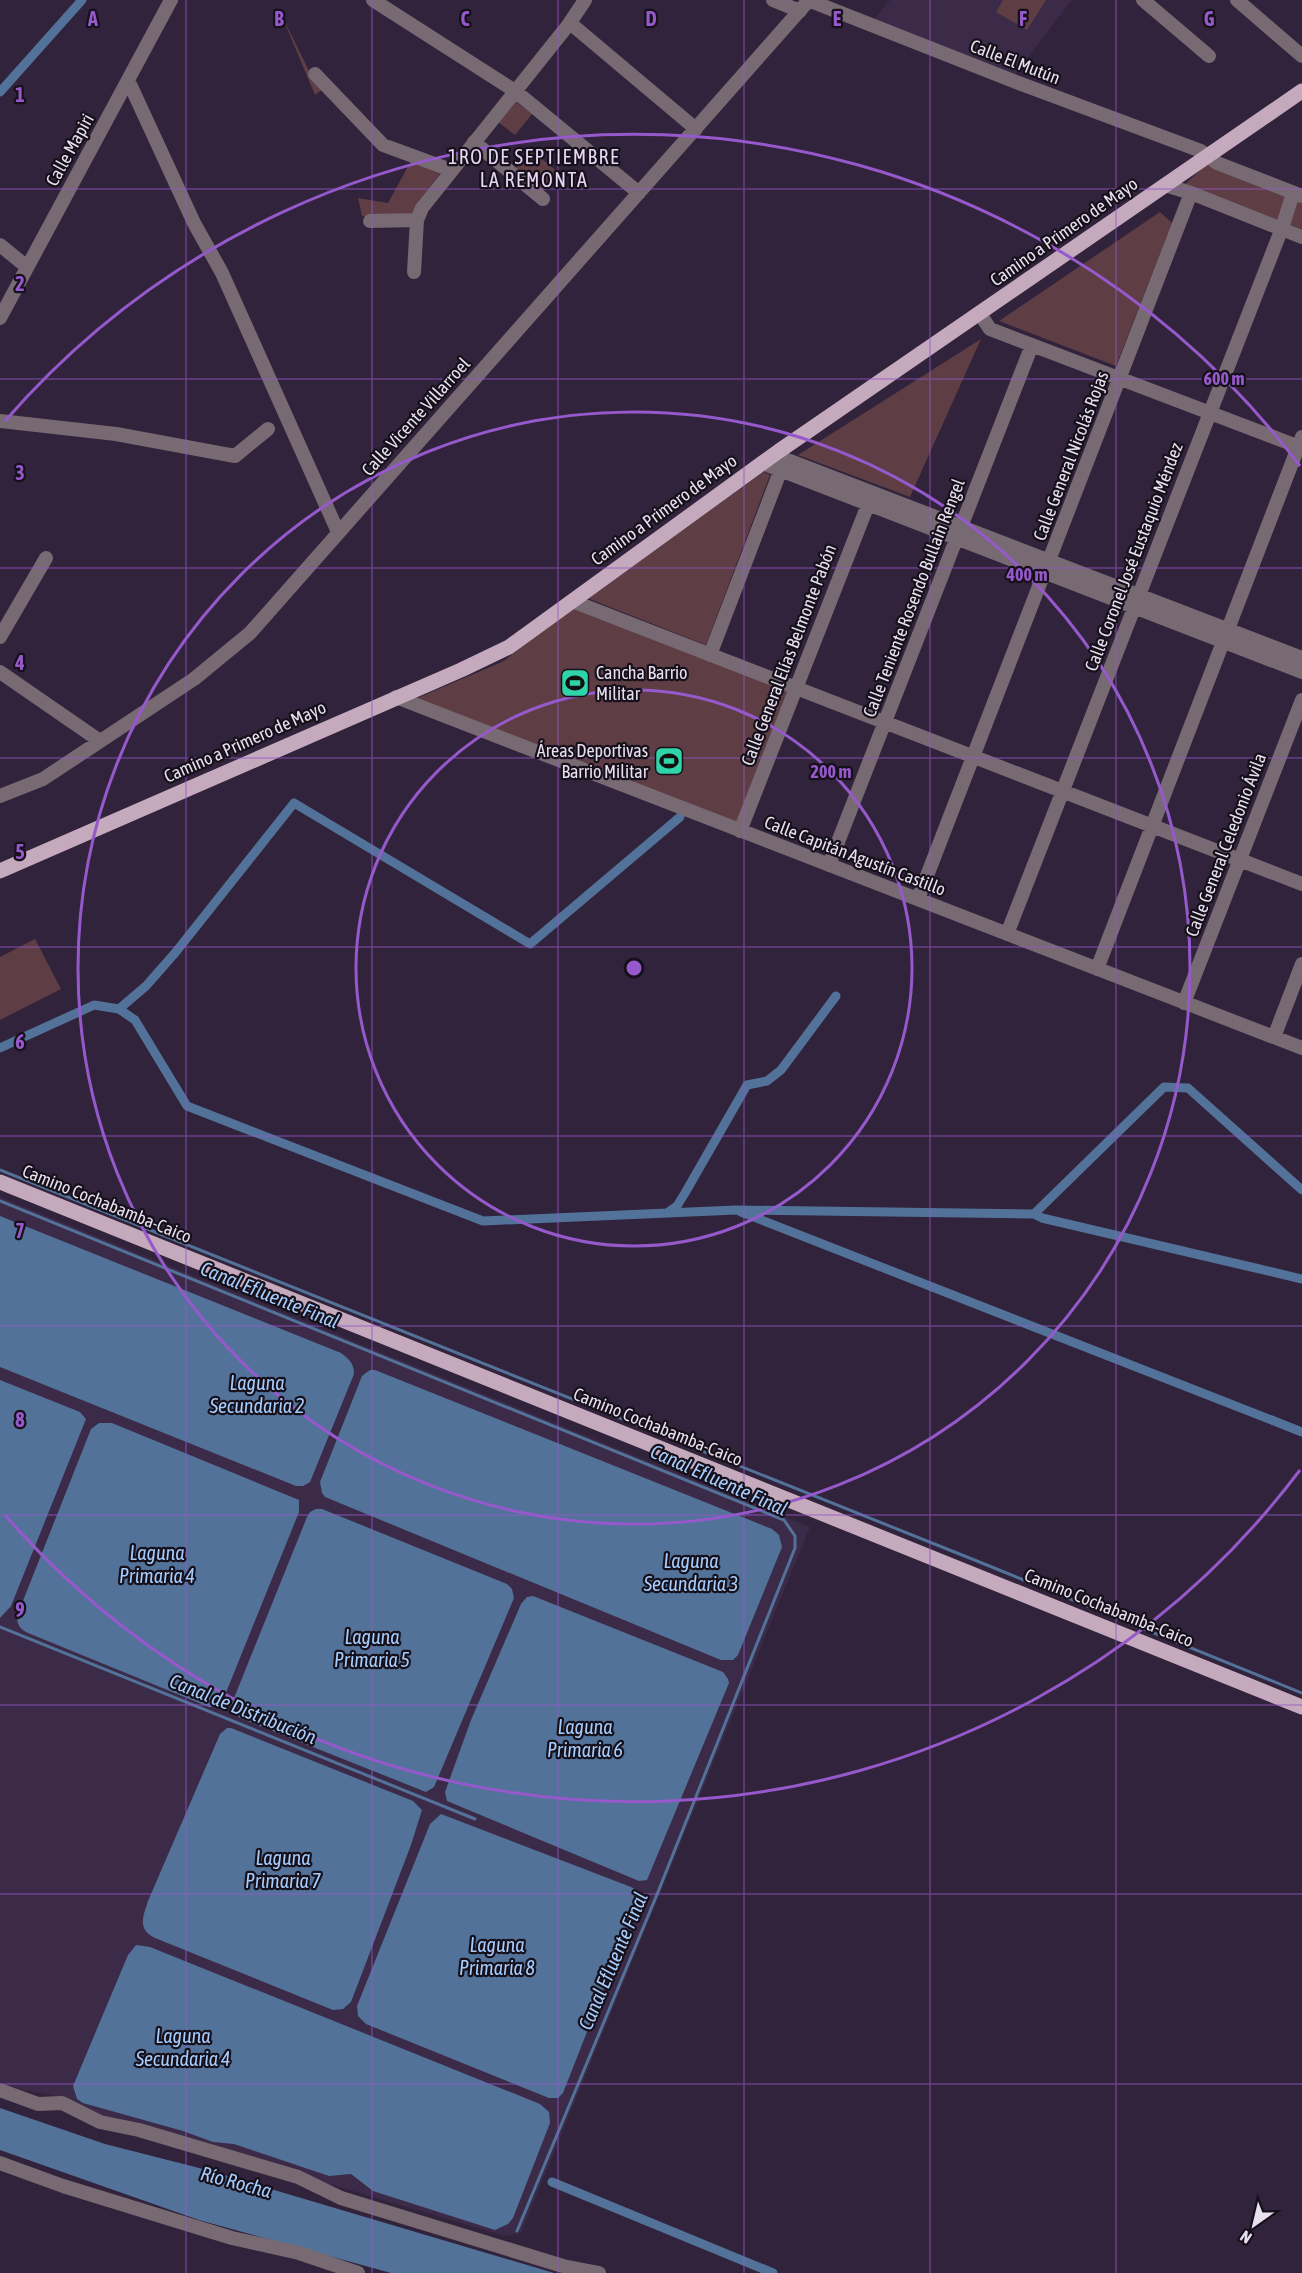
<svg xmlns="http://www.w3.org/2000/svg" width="1302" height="2273" font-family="'Asap Condensed',sans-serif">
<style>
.built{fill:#3c2b48}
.green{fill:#5e3e44}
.water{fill:#537299}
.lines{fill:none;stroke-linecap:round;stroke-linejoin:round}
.stream{stroke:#537299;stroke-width:3}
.canal{stroke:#537299;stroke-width:9}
.minor{stroke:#776a73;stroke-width:14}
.major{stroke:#c5a9bc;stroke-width:15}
.grid{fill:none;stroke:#9659cb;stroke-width:1.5;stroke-opacity:0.55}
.ring{fill:none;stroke:#9659cb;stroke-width:3}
.labels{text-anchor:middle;stroke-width:4.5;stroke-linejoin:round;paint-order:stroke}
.street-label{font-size:18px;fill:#e8dfef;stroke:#16101a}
.poi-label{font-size:18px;fill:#e8dfef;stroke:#16101a;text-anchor:start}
.neighbourhood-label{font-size:20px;letter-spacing:1.5px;fill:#e8d6f6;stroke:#16101a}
.water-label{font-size:20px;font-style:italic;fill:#a5ccfd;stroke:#16101a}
.grid-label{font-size:20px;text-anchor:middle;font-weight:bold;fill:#9659cb;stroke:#16101a;stroke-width:4.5;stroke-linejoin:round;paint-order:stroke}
.centre{fill:#9659cb;stroke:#16101a;stroke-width:3}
.ring-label{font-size:18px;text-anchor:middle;font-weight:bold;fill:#9659cb;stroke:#16101a;stroke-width:4.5;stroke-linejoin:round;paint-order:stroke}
</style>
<rect width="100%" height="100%" fill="#31233b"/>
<path class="built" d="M890,0H1072L1015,74L874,20Z
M0,1197L810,1527L521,2233L505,2236L103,2117L55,2096L19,2089L0,2082Z"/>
<path class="green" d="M1003,0H1046L1027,30L996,12Z
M281,14L312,77L323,89L315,95Z
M515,101L532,114L515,135L498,122Z
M531,150L559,173L543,192L515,169Z
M411,161L441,172L418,202L411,215L362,216L358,198L388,203Z
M1207,164L1302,201V229L1185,184Z
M1160,212L1172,223L1116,366L999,321Z
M981,339L910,497L798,455Z
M764,472L770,475L706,645L587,598Z
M572,607L788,692L737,823L415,699L504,661Z
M35,939L61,989L0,1020V957Z"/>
<path class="water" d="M0,1216L341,1353C349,1359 354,1363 354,1374L310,1482L303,1486H296L0,1367Z
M370,1370H375L772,1529L779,1535L782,1547L738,1655L733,1660H721L325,1497L322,1493L320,1482L362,1376Z
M0,1380L80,1412L86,1419L11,1606L0,1618Z
M99,1423H112L299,1500V1512L223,1700L215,1707H209L28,1633C20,1629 17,1625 17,1616L91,1429Z
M316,1509H322L507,1584L512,1589L514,1598L434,1787L426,1792L240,1718L232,1710V1703L307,1517L310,1512Z
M533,1596L723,1672L728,1679L729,1683L647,1880L639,1881L447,1801L445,1792L471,1720L521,1604L527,1597Z
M227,1728H231L413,1801L422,1810L411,1845L351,2002L343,2009L333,2010L155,1938C137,1929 143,1917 148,1901L220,1734Z
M441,1814L631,1887L638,1891L640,1897L563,2093L558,2098H549L366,2024L358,2016L357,2006L430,1824Z
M136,1945L150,1947L540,2104L549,2112L550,2123L513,2218L508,2224L495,2230L373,2191L351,2174L329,2176L234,2144L213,2142L183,2131L83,2103L77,2099L73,2086L128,1955Z
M0,2108L105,2144L207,2170L554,2273H391L199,2220L0,2150Z"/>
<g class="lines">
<path class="stream" d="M0,1170L972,1559L1302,1693
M0,1201L784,1520L795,1536V1548L658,1892L517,2231
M0,1627L475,1819"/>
<path class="canal" d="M0,92L82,0
M119,1009L146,986L175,953L294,803L530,944L680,817
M0,1048L94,1005L119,1009L135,1020L187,1106L483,1221L736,1210L1034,1214L1042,1218L1302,1279
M741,1212L1302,1432
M667,1213L677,1206L685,1193L747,1085L767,1081L781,1070L836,996
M1034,1214L1164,1087L1188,1088L1302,1190
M552,2182L773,2273"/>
<path class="minor" d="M373,0L515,91L639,193
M773,0L800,11
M808,0L1016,82L1201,151L1217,163L1302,196
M1143,0L1209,56
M1237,0L1302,56
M570,23L696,129
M315,74L383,145L451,170
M128,80L194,223L222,273L338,532
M474,142L543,199
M1165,185L1191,193L1302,237
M370,221L417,220
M0,245L27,267
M414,272L417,220L422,208L569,24L585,0
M980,314L990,329L1302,448
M0,318L171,0
M0,421L116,434L235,456L268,429
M779,451L785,459L1302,658
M762,463L1302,672
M572,601L1302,884
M0,637L46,558
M710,655L783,464
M0,672L100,741
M396,697L1302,1048
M0,796L43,779L194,679L250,633L809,0
M740,831L871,497
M829,865L1032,345
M918,899L1191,193
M1007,934L1282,228L1293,193
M1097,969C1167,792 1232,614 1302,437
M1184,1003L1302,700
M1274,1037L1302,964
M0,2090L38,2104L62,2103L100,2122L139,2130L298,2177L341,2198L563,2266L599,2273
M0,2163L63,2186L232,2238L299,2253L358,2273"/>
<path class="major" d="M0,871L461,670L509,647L779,451L1302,91
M0,1182L1302,1707"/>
</g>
<path class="grid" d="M186,0V2273M372,0V2273M558,0V2273M744,0V2273M930,0V2273M1116,0V2273M0,189H1302M0,379H1302M0,568H1302M0,758H1302M0,947H1302M0,1136H1302M0,1326H1302M0,1515H1302M0,1705H1302M0,1894H1302M0,2084H1302"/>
<g class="ring">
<circle cx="634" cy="968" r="278"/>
<circle cx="634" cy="968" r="556"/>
<path d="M1300 1470A834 834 0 0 1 5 1515M5 421A834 834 0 0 1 1300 466"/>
</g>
<defs>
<g id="stadium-square" transform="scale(1.5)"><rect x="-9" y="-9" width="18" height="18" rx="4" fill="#30d4a9" stroke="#16101a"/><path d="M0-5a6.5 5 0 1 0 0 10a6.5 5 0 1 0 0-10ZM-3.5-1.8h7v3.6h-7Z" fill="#111"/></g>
</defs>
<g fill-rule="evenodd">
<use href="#stadium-square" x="575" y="683"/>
<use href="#stadium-square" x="669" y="761"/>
</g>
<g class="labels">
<g class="street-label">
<text transform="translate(1015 62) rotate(21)" y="6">Calle El Mutún</text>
<text transform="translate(70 150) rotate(-61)" y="6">Calle Mapiri</text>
<text transform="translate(1064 232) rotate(-35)" y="6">Camino a Primero de Mayo</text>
<text transform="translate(416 417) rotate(-48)" y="6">Calle Vicente Villarroel</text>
<text transform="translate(1071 456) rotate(-69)" y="6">Calle General Nicolás Rojas</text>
<text transform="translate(664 510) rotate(-36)" y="6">Camino a Primero de Mayo</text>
<text transform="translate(1134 557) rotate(-69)" y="6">Calle Coronel José Eustaquio Méndez</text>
<text transform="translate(914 598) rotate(-69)" y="6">Calle Teniente Rosendo Bullain Rengel</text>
<text transform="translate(789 655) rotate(-69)" y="6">Calle General Elías Belmonte Pabón</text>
<text transform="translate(245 742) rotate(-24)" y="6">Camino a Primero de Mayo</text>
<text transform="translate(1226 845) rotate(-69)" y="6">Calle General Celedonio Ávila</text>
<text transform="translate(855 856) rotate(21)" y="6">Calle Capitán Agustín Castillo</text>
<text transform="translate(107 1204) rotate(22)" y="6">Camino Cochabamba-Caico</text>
<text transform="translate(658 1427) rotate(22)" y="6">Camino Cochabamba-Caico</text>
<text transform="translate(1109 1608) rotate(22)" y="6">Camino Cochabamba-Caico</text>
</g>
<g class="poi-label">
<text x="596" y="679">Cancha Barrio<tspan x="596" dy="21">Militar</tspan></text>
<text x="648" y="757" text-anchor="end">Áreas Deportivas<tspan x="648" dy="21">Barrio Militar</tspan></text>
</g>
<g class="neighbourhood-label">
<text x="534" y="164">1RO DE SEPTIEMBRE<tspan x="534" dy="23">LA REMONTA</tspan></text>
</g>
<g class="water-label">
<text transform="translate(270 1295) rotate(22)" y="7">Canal Efluente Final</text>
<text x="257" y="1390">Laguna<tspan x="257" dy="23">Secundaria 2</tspan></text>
<text transform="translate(719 1480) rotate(24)" y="7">Canal Efluente Final</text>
<text x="157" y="1560">Laguna<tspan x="157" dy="23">Primaria 4</tspan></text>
<text x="691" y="1568">Laguna<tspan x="691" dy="23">Secundaria 3</tspan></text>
<text x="372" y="1644">Laguna<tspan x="372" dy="23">Primaria 5</tspan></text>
<text transform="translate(243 1709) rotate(22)" y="7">Canal de Distribución</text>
<text x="585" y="1734">Laguna<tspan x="585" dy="23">Primaria 6</tspan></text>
<text x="283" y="1865">Laguna<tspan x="283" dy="23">Primaria 7</tspan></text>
<text x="497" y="1952">Laguna<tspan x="497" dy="23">Primaria 8</tspan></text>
<text transform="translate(613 1961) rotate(-67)" y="7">Canal Efluente Final</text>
<text x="183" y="2043">Laguna<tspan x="183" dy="23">Secundaria 4</tspan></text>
<text transform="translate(236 2182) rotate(15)" y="7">Río Rocha</text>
</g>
</g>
<g class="grid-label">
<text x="93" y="26">A</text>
<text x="279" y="26">B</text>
<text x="465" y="26">C</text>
<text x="651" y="26">D</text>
<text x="837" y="26">E</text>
<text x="1023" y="26">F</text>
<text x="1209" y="26">G</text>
<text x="20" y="102">1</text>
<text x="20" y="291">2</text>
<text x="20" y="480">3</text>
<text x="20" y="670">4</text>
<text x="20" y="859">5</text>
<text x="20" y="1049">6</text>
<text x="20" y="1238">7</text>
<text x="20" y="1427">8</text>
<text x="20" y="1617">9</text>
</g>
<circle cx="634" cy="968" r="9" class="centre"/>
<g class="ring-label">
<text x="1224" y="385">600 m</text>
<text x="1027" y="581">400 m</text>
<text x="831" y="778">200 m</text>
</g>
<g transform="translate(1254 2225) rotate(214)" stroke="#16101a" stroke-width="4.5" paint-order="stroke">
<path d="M0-4.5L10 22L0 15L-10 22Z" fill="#e8dfef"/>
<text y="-9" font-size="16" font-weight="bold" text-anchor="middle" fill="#e8dfef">N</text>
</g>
</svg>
